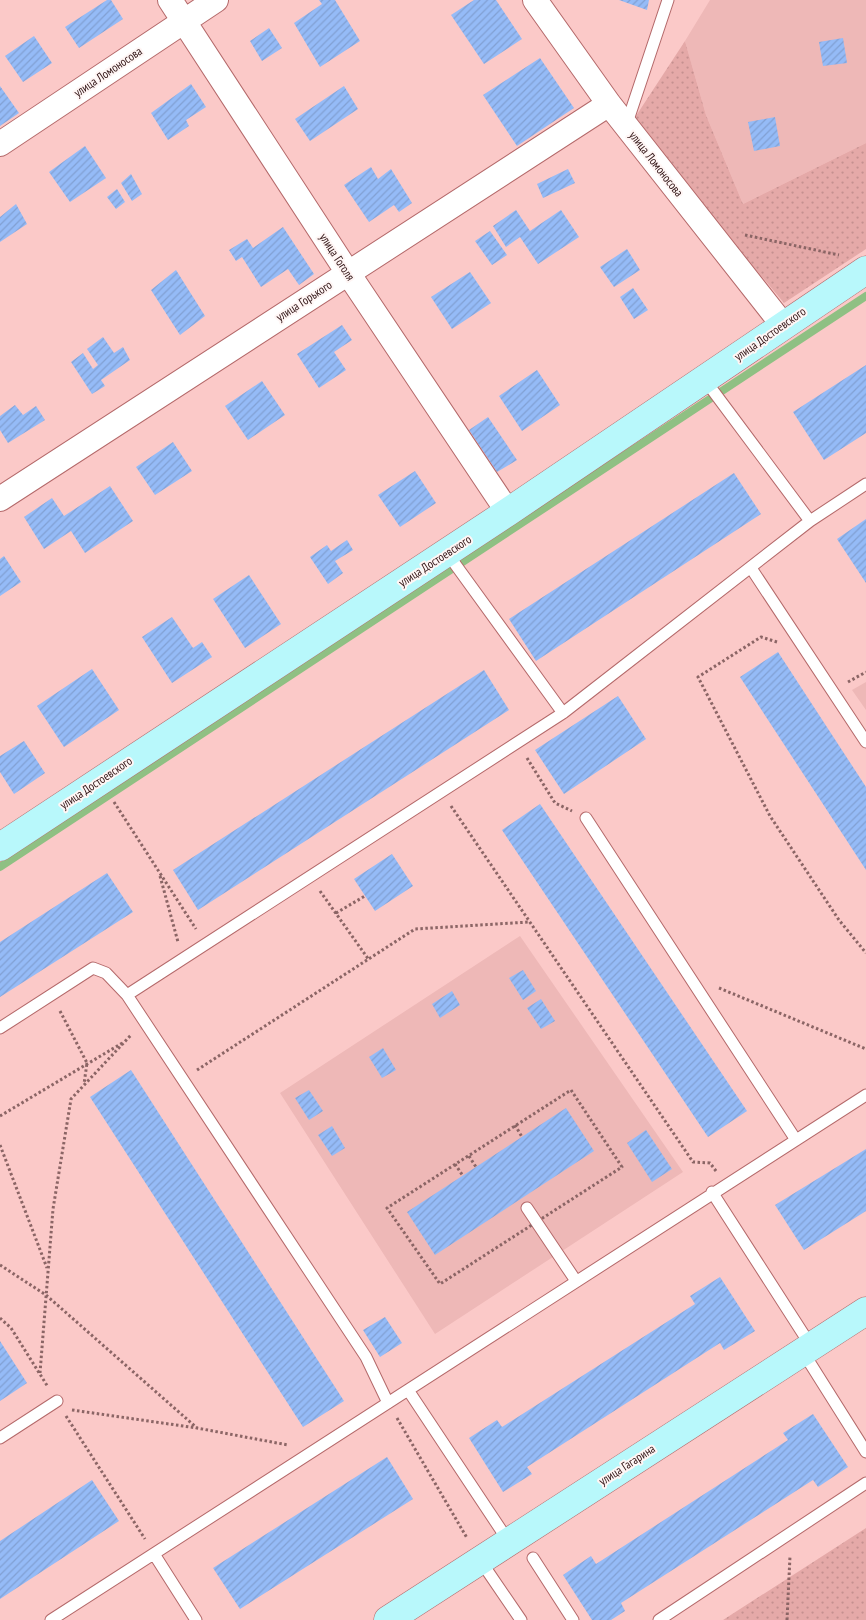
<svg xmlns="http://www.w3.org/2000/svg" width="866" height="1620" font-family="'PT Sans Narrow',sans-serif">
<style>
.built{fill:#eeb8b7}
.grass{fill:url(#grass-dots)}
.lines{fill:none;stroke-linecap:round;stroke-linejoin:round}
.stream{stroke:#8fc083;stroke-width:8}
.building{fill:url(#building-hatch)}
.lane-casing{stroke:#b4696a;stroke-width:13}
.street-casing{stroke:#b4696a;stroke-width:26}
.secondary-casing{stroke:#b4696a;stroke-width:29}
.path{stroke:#8b6565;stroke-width:3;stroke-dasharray:2.5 2.5;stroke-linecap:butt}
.lane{stroke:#fff;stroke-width:11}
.street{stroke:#fff;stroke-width:24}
.secondary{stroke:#b8f8fb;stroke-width:28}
.labels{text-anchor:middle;stroke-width:4;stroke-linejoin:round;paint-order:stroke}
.street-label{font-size:12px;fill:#2e1112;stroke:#fff6f5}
</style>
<defs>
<pattern id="grass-dots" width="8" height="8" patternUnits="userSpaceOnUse" patternTransform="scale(1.25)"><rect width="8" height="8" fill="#e5a9a8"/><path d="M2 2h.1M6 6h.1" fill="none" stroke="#c59090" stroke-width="1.8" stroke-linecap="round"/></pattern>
<pattern id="building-hatch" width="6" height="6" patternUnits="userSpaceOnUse" patternTransform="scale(1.25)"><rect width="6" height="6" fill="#95bbf7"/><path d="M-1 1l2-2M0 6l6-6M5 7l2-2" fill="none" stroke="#81a0d3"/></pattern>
</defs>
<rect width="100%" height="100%" fill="#fbc9c8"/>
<path class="built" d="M710,0H866V143L743,204L706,115L685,41Z
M866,682V710L852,690Z
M520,936L683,1172L435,1334L280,1093Z"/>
<path class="grass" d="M685,41L706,115L743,204L866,143V249L784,303L632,122Z
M866,1528V1620H723Z"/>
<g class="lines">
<path class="stream" d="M0,867L866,296"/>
</g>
<path class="building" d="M107,0H111L123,19L79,48L65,27Z
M319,0H335L360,41L320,67L294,23L322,4Z
M474,0H496L522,39L484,64L451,15Z
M619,0H649L647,10Z
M269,28L282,48L262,61L250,41Z
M34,36L52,63L23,82L5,56Z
M843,38L847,63L823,66L819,42Z
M540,58L574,108L517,146L483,95Z
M191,84L206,107L186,120L189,126L168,140L151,113Z
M0,86L19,113L0,126Z
M344,86L358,109L310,141L295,119Z
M775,117L780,146L754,151L748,122Z
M85,146L106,178L70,202L49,172Z
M371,167L378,179L391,169L412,203L399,212L394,205L369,222L344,185Z
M568,169L575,183L543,198L537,184Z
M131,174L142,194L132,201L121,183Z
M117,189L125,202L116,209L107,197Z
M16,204L27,224L0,242V217Z
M516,210L530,231L561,210L579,237L538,264L520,237L506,247L493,226Z
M283,227L314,274L299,285L288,269L261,287L242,257L236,261L229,250L247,239L253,248Z
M490,231L507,255L492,265L475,241Z
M627,249L640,270L614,287L600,267Z
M176,270L205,316L180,335L151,290Z
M470,272L491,303L452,329L431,297Z
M633,288L648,310L634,319L620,297Z
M342,325L352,340L334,352L346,370L319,388L297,354Z
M103,337L114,353L123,347L130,360L101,380L105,386L92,394L71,362L83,353L93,369L98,365L87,349Z
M866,365V433L824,460L793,412Z
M537,370L560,405L522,431L499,396Z
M262,381L285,415L248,440L225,406Z
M15,405L23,415L36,406L45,420L8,443L0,430V416Z
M488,417L517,460L497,472L469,430Z
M173,442L192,471L155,495L136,467Z
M415,471L436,503L400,527L378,495Z
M734,473L761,514L536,661L509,619Z
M110,486L133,521L85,553L71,531L44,549L24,517L52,498L64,516Z
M866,519V583L837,539Z
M347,540L353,550L335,561L343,573L328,584L310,557L327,545L331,551Z
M4,556L21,582L0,596V559Z
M249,575L281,624L245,648L213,599Z
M172,617L193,648L202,642L212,657L172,683L142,637Z
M778,652L866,787V870L740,677Z
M92,669L119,710L64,747L37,706Z
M484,670L509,710L198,910L173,870Z
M618,696L646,739L564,794L535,750Z
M24,741L45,773L14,794L0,772V756Z
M540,804L747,1111L708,1137L502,830Z
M392,854L413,886L375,911L354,879Z
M107,873L133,912L0,997V942Z
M523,970L536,991L523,1000L509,978Z
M452,991L460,1005L440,1018L432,1004Z
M541,999L555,1021L541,1029L527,1008Z
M383,1048L396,1070L382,1078L369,1057Z
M131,1070L344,1401L303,1427L90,1097Z
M309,1090L323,1111L309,1120L295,1098Z
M566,1108L594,1151L435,1255L407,1212Z
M332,1126L345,1148L332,1156L318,1135Z
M646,1130L672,1169L652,1182L627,1143Z
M866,1149V1211L804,1250L775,1205Z
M720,1277L755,1331L724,1350L720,1343L527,1467L532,1474L503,1492L469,1438L497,1420L502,1427L695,1304L690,1296Z
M385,1317L402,1343L380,1357L363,1330Z
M0,1341L27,1383L0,1401Z
M813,1414L848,1467L818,1487L813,1480L621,1603L625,1611L611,1620H592L563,1575L591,1556L596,1564L788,1440L783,1433Z
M387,1457L413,1499L240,1609L213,1568Z
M92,1480L119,1521L0,1599V1541Z"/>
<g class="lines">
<g class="lane-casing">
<path id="lane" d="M626,126L668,0
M705,380L810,521L866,484
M447,553L563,713L810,521
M751,568L866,742
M586,818L796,1140
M0,1028L93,968L106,973L127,995
M712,1192L811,1346
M527,1208L576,1281
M803,1352L866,1452
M408,1390L509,1542
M388,1403L366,1357L127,995L563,713
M0,1438L57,1401
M154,1554L196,1620
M533,1558L573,1620
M480,1560L521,1620
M51,1620L866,1095
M659,1620L866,1483"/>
</g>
<g class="street-casing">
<path id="street" d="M170,0L348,273L508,512
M535,0L609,104L783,325
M0,144L216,0
M0,499L609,104"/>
</g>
<g class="secondary-casing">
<path id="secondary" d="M0,847L508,512L866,270
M388,1620L866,1311"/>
</g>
<path class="path" d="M745,235L839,255
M777,642L761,637L698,677L770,816L839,920L866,953
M848,682L866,672
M527,758L555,803L572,811
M114,802L196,929
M451,806L693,1162L710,1163L716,1171
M160,876L178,942
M320,891L369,960
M336,913L365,896
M719,988L866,1049
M60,1011L87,1063L84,1084
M197,1070L415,929L529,922
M571,1090L622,1167L440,1284L387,1208Z
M0,1116L124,1042
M515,1125L522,1137
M0,1145L47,1268
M469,1156L476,1167
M455,1164L463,1176
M0,1265L46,1295L197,1428
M0,1318L11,1328L48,1387
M40,1373L53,1209L71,1099L131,1035
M72,1410L197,1428L288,1445
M66,1416L145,1539
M397,1418L467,1538
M787,1620L790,1556"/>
<use href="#lane" class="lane"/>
<use href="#street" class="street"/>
<use href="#secondary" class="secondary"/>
</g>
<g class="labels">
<g class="street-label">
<text transform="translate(108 72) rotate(-34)" y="4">улица Ломоносова</text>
<text transform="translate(656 164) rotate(52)" y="4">улица Ломоносова</text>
<text transform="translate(337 257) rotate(57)" y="4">улица Гоголя</text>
<text transform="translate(304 301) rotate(-33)" y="4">улица Горького</text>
<text transform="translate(770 334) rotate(-35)" y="4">улица Достоевского</text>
<text transform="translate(435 561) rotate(-33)" y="4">улица Достоевского</text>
<text transform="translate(96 783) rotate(-34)" y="4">улица Достоевского</text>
<text transform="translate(627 1465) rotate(-33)" y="4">улица Гагарина</text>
</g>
</g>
</svg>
